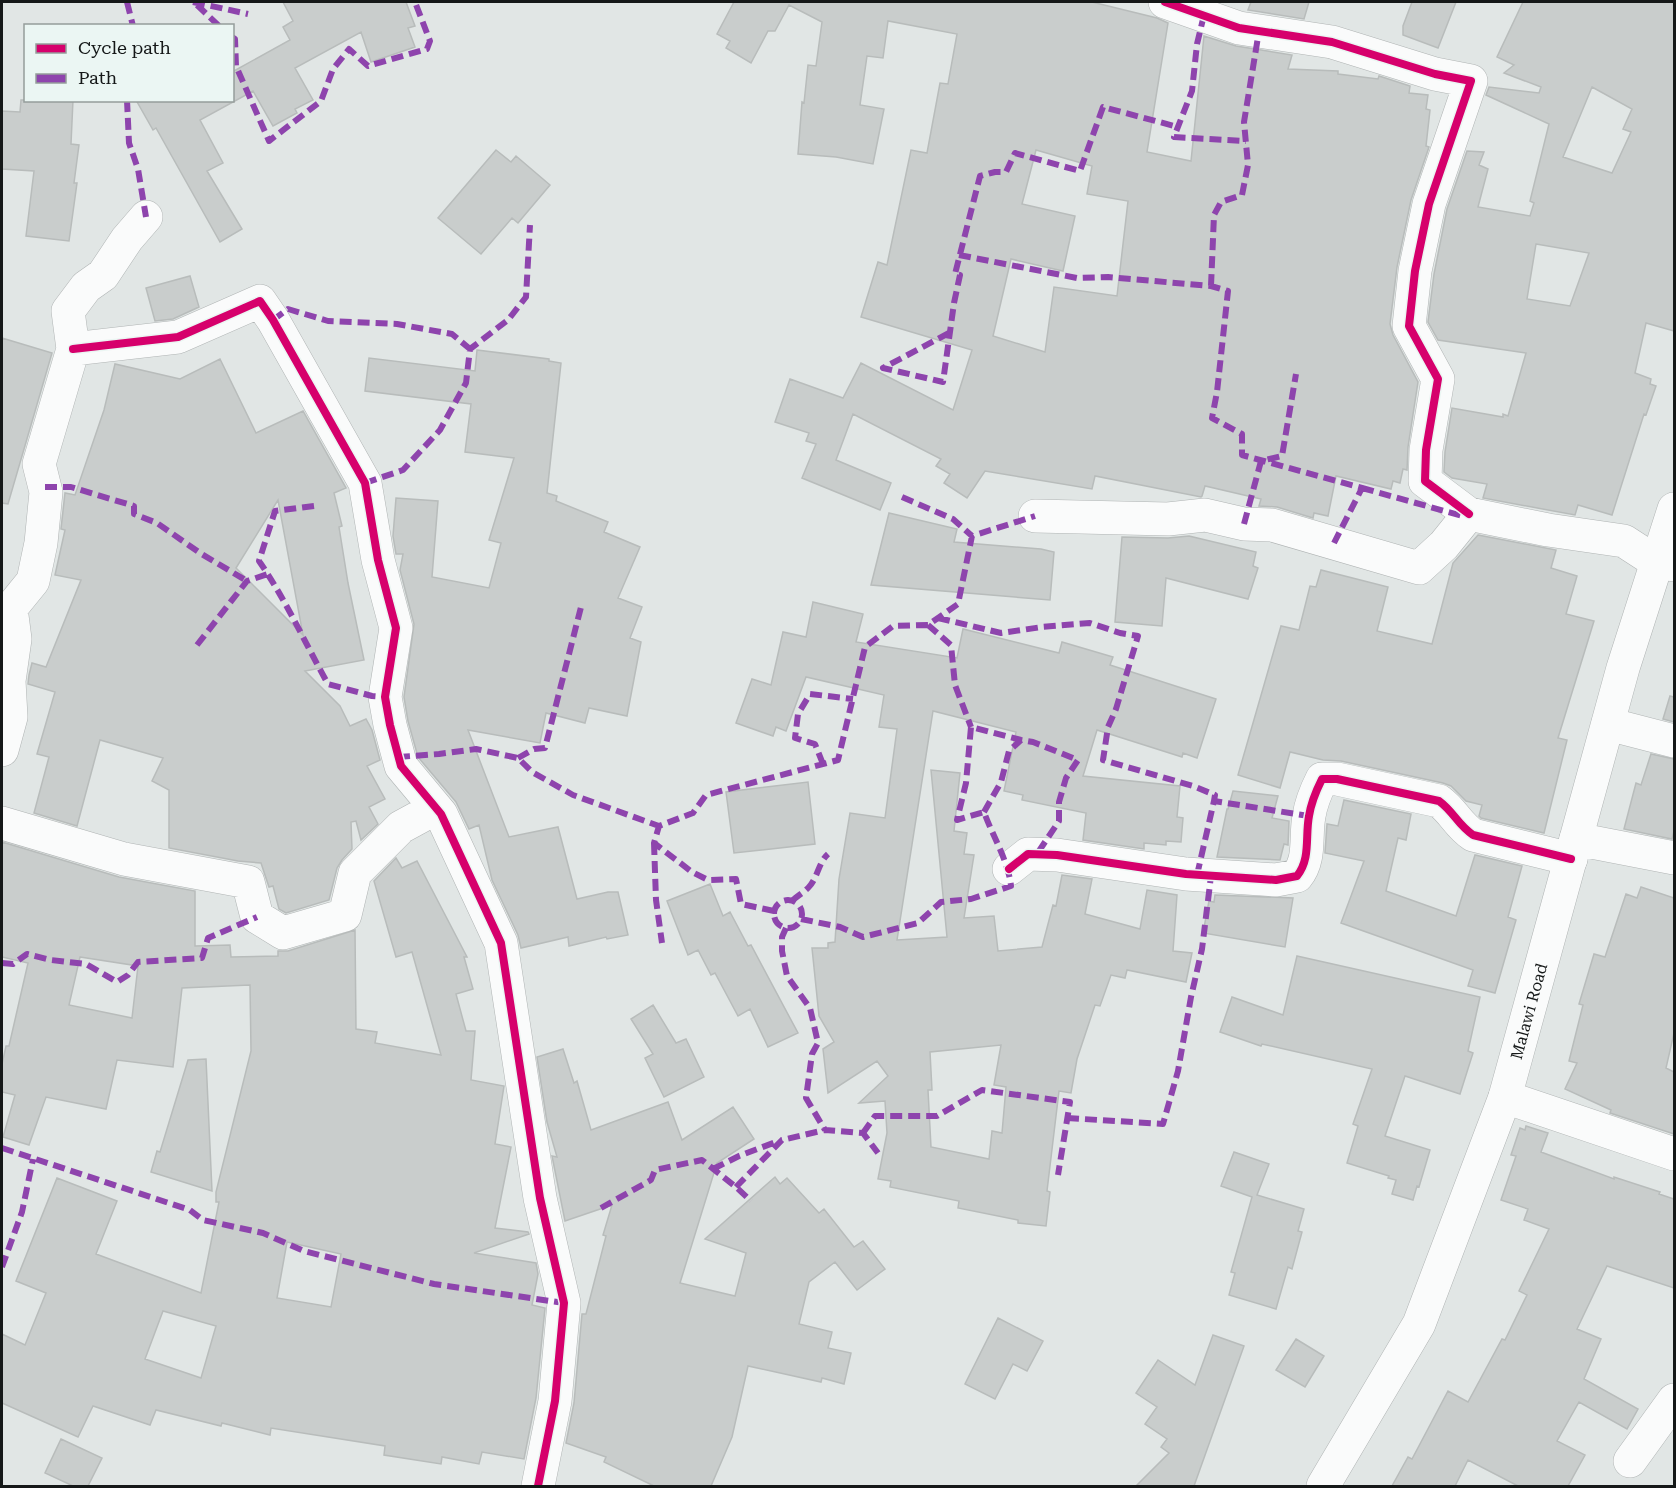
<svg xmlns="http://www.w3.org/2000/svg" width="1676" height="1488" font-family="'Roboto Serif',serif">
<style>
.building{fill:#c9cdcc;stroke:#b8bcbb;stroke-width:1.5;fill-rule:evenodd}
.lines{fill:none;stroke-linecap:round;stroke-linejoin:round}
.minor-casing{stroke:#b0b4b4;stroke-width:34}
.major-casing{stroke:#b0b4b4;stroke-width:34}
.minor{stroke:#fafbfb;stroke-width:33}
.major{stroke:#fafbfb;stroke-width:33}
.quiet{stroke:#8e44ad;stroke-width:6;stroke-dasharray:12 6;stroke-linecap:butt}
.cycleway-casing{stroke:#ebf6f3;stroke-width:11}
.cycleway{stroke:#d6006c;stroke-width:8}
.labels{text-anchor:middle;stroke-width:4.5;stroke-linejoin:round;paint-order:stroke}
.street-label{font-size:16px;fill:#151818;stroke:#ebf6f3}
</style>
<rect width="100%" height="100%" fill="#e1e6e5"/>
<path class="building" d="M283,2H406L415,26L408,28L415,47L371,62L361,32L295,68L313,100L295,109L297,113L273,126L253,91L200,120L223,163L207,171L242,229L220,242L156,128L153,130L136,100H232V72L290,40L283,27L293,21Z
M734,2H1092L1157,18L1168,23L1147,152L1191,161L1204,36L1236,46L1292,55L1288,69L1338,71V74L1378,79L1379,76L1410,86L1409,93L1428,95L1426,109L1430,110L1426,146L1429,147L1411,200L1397,267L1390,324L1393,335L1418,382L1408,447L1407,470L1403,469L1400,483L1393,481L1391,489L1336,476L1328,516L1314,513L1313,518L1277,507L1259,506L1261,499L1205,486L1202,496L1201,497L1095,476L1092,489L985,471L967,498L944,483L950,474L936,466L941,459L853,414L836,460L891,483L880,510L802,478L816,444L806,441L809,433L775,422L790,379L843,398L861,363L953,410L972,350L861,317L878,262L887,265L911,150L927,153L940,83L948,84L957,34L888,21L883,58L867,56L860,105L884,109L873,164L836,157L798,154L802,102L804,103L808,65L816,66L822,22L789,5L775,31H768L751,63L726,48L730,41L717,34ZM1036,150L1092,166L1087,194L1128,201L1117,296L1054,287L1045,352L993,336L1011,259L1063,271L1075,216L1022,204Z
M1251,2H1309L1304,19L1248,10Z
M1412,2H1456L1438,48L1403,35V26Z
M1523,2H1674V331L1646,323L1635,373L1651,379L1650,384L1656,386L1646,415L1644,414L1612,515L1578,505L1575,515L1483,498L1487,484L1452,478L1444,472L1445,452L1452,408L1503,417V414L1508,416L1526,353L1438,340L1428,322L1434,274L1447,209L1467,151L1484,152L1479,165L1488,169L1478,207L1530,216L1534,203L1530,201L1549,124L1486,95L1489,87L1539,93L1541,87L1504,73L1514,65L1497,57ZM1592,87L1632,109L1623,129L1631,132L1612,173L1563,157ZM1536,244L1589,253L1570,306L1527,299Z
M21,100H73L71,144L79,145L74,183H77L69,241L26,236L34,171L2,169V111L20,112Z
M496,150L511,162L516,156L550,185L518,223L512,218L481,254L438,218Z
M190,276L199,307L173,319L155,321L146,288Z
M2,338L52,353L8,504L2,503Z
M477,350L549,359V361L561,363L547,493L557,496L556,501L608,522L604,532L640,547L618,598L642,607L630,638L641,642L627,716L589,708L585,723L546,713L540,743L468,730L509,837L558,827L577,899L608,892H618L628,935L607,939L606,937L569,946L568,937L521,948L518,935L492,880L479,825L469,829L456,802L418,757L408,721L404,697L414,624L400,570L403,554H396L393,536L396,498L438,501L432,577L489,588L501,543L489,540L514,458L465,452L471,404L365,391L369,358L475,371Z
M220,359L256,433L303,411L346,488L334,493L342,526L339,527L348,583L364,660L305,671L340,706L350,726L366,719L372,730L380,760L367,766L385,799L369,807L378,824L361,840L356,821L351,822L352,849L342,860L337,868L329,900L286,913L279,909L273,886L269,887L261,863L238,861L169,848V790L152,781L163,758L100,740L77,826L34,813L49,757L37,754L55,692L28,684L29,675L32,663L46,667L81,580L55,575L65,530L61,529L65,493L75,495L104,410L115,364L180,379ZM278,500L303,635L236,568Z
M889,513L957,529L954,542L1041,549L1054,552L1050,600L871,585Z
M1478,535L1556,550L1551,568L1577,576L1566,614L1594,621L1558,738L1567,740L1544,833L1481,818L1479,816L1482,805L1466,801L1451,786L1443,783L1341,761L1323,760L1290,752L1280,788L1238,775L1281,626L1299,630L1310,586L1316,587L1321,570L1388,587L1377,631L1432,644L1453,563Z
M1189,536L1256,552L1253,566L1258,568L1248,599L1166,578L1162,626L1115,622L1122,537L1168,538Z
M813,602L863,614L856,642L957,658L963,629L1059,653L1062,642L1113,657L1110,665L1216,699L1197,758L1183,753L1182,757L1097,730L1083,776L1180,786L1177,817L1183,818L1181,842L1166,841V845L1144,843V849L1083,840L1086,813L1022,800L1023,795L1004,791L1016,732L933,711L897,940L947,937L931,770L960,773L954,831L967,833L964,854L974,855L964,918L994,916L998,951L1042,947L1053,905L1056,906L1062,875L1092,879L1085,914L1140,929L1147,890L1177,895L1173,951L1192,953L1186,982L1127,970L1125,978L1111,975L1100,1006L1095,1005L1077,1059L1071,1093L1059,1091L1047,1191L1050,1192L1046,1226L1018,1223V1220L958,1208L959,1201L890,1187L891,1181L878,1179L887,1133L885,1101L859,1103L888,1076L877,1061L828,1093L823,1049L834,1042L819,1016L812,948H828V943L835,942L839,879L850,813L885,818L897,729L879,727L884,695L806,677L786,731L776,727L773,736L736,723L752,679L771,685L783,632L806,637ZM1001,1045L994,1085L1006,1087L1002,1133L992,1131L989,1159L931,1147L928,1090H932L930,1052Z
M1670,696L1674,697V722L1663,719Z
M1651,754L1674,759V831L1672,839L1624,829L1636,783L1641,785Z
M808,782L815,844L734,853L726,792Z
M1233,791L1278,796L1272,818L1289,821L1288,845L1284,844L1280,860L1217,857L1227,809H1228Z
M1344,800L1411,814L1406,840L1398,838L1386,891L1456,916L1475,855L1522,866L1508,917L1516,920L1495,993L1468,986L1473,970L1341,923L1364,861L1325,853L1327,824L1338,826Z
M2,842L119,877L195,891V946L230,945L231,957L278,956V951H288L355,930L356,1029L377,1032L375,1043L441,1055L412,952L396,957L374,881L396,858L402,868L417,861L467,957H464L473,989L456,994L466,1031H475L471,1080L504,1086L495,1144L511,1147L495,1228L528,1232L529,1234L474,1253L536,1263L538,1274L532,1305L545,1308L536,1398L524,1459L482,1452L479,1464L442,1457L441,1464L384,1455L385,1446L271,1428L270,1435L222,1423L221,1426L156,1410L150,1425L93,1406L78,1437L2,1403V1334L25,1345L46,1293L16,1281L57,1178L117,1201L96,1254L201,1293L219,1202H216V1192L251,1051L250,985L182,988L173,1067L117,1060L106,1109L46,1097L29,1145L3,1137L15,1095L2,1092V1064L6,1046H9L28,963L2,957ZM80,957L138,966L132,1018L69,1005ZM287,1242L341,1254L331,1307L277,1298ZM163,1311L216,1326L201,1378L145,1359Z
M710,884L723,916L730,912L748,946L751,945L798,1033L768,1047L750,1009L738,1016L715,973L711,975L698,950L688,955L667,901Z
M1641,887L1674,898V1033L1666,1068L1674,1072V1134L1610,1113L1611,1110L1565,1089L1577,1063L1569,1061L1583,1005L1579,1004L1594,954L1605,957L1626,894L1637,898Z
M1215,895L1293,898L1285,947L1203,933L1209,901L1214,902Z
M1297,956L1480,997L1468,1051L1473,1053L1460,1094L1405,1076L1385,1136L1430,1150L1419,1187L1417,1186L1413,1200L1392,1194L1396,1180L1388,1178L1389,1176L1347,1163L1358,1126L1353,1124L1372,1069L1262,1044L1261,1046L1220,1032L1232,997L1283,1015Z
M653,1005L676,1043L686,1039L704,1077L664,1097L645,1058L653,1054L631,1019Z
M563,1049L574,1083L577,1081L591,1130L668,1102L682,1140L733,1107L754,1139L717,1163L680,1283L735,1296L746,1253L705,1239L775,1177L780,1184L787,1178L819,1213L824,1209L854,1247L863,1241L885,1269L857,1290L835,1262L809,1282L799,1324L832,1332L828,1348L851,1353L844,1384L822,1378L821,1382L748,1366L732,1437L711,1486H654L604,1462L606,1457L566,1443L574,1403L582,1314H586L606,1236L603,1235L612,1205L565,1221L552,1156L557,1157L547,1122L537,1057Z
M206,1059L212,1191L151,1172L157,1151L160,1152L188,1060Z
M1526,1126L1548,1133L1541,1152L1614,1179V1177L1660,1192L1659,1194L1674,1199V1288L1607,1266L1577,1329L1601,1339L1584,1379L1638,1409L1627,1429L1579,1402L1557,1441L1585,1455L1568,1486H1518L1468,1460L1455,1486H1392L1408,1457L1412,1459L1448,1391L1468,1402L1502,1339L1505,1340L1527,1295L1519,1291L1549,1229L1524,1220L1528,1209L1501,1200L1516,1156L1511,1155L1520,1128L1525,1130Z
M1234,1152L1269,1164L1257,1195L1304,1209L1298,1231L1302,1232L1292,1269L1288,1267L1276,1309L1229,1295L1235,1273L1231,1272L1252,1197L1221,1186Z
M998,1318L1043,1341L1027,1371L1013,1364L995,1399L965,1384Z
M1213,1335L1244,1346L1194,1486H1136L1169,1453L1161,1447L1167,1439L1145,1424L1157,1407L1136,1393L1158,1360L1195,1385Z
M1296,1339L1324,1356L1305,1387L1276,1370Z
M61,1439L102,1458L88,1486H73L45,1473Z"/>
<g class="lines">
<g class="minor-casing">
<path id="minor" d="M1165,2L1239,28L1332,42L1435,74L1471,81L1429,204L1415,271L1409,326L1438,379L1426,450L1425,481L1469,514
M73,349L178,337L260,301L273,320L365,483L378,560L396,628L385,697L390,725L401,766L441,814L501,943L540,1198L564,1303L555,1401L538,1486
M1035,516L1168,519L1205,515L1244,524L1272,525L1419,568L1444,545L1469,514L1548,530L1624,541L1658,563L1674,565
M1608,724L1674,741
M2,750L11,717L9,681L15,639L11,608L33,581L41,543L46,492L39,464L73,349L68,311L86,287L103,275L127,239L146,217
M2,823L124,859L248,882L257,917L283,933L345,915L355,873L401,827L436,808
M1576,839L1674,858
M1009,869L1028,854L1057,855L1186,874L1276,880L1297,876C1311,859 1305,836 1309,816C1311,803 1316,791 1322,779H1337L1439,801C1454,812 1457,824 1473,835L1571,859
M1505,1097L1674,1154
M1630,1461L1674,1400"/>
</g>
<g class="major-casing">
<g id="major">
<path id="s1" d="M1323,1486L1419,1324L1505,1097L1623,668L1674,509"/>
</g>
</g>
<use href="#minor" class="minor"/>
<use href="#major" class="major"/>
<path class="quiet" d="M127,2L133,26
M193,2L248,14
M197,5L219,26
M1204,15L1197,44L1192,91L1174,137L1246,141
M232,37L235,39L236,66L269,141L321,101L333,69L349,49L368,66L427,49L430,41L415,2
M127,100L129,143L138,169L146,217
M959,255L1077,278L1108,277L1211,286L1228,291L1217,392L1212,418L1242,434V455L1362,488L1334,543
M1211,286L1214,215L1221,202L1242,195L1248,165L1244,122L1259,31
M273,320L288,309L328,321L397,324L452,334L470,349
M949,333L883,368L943,382L954,303L960,275L955,274L980,176L995,172H1006L1015,153L1080,171L1103,107L1178,127
M365,483L403,470L440,430L466,383L470,349L508,320L526,297L530,225
M45,487H71L134,506V514L157,523L200,553L247,581
M1362,488L1466,517
M902,497L953,519L972,536
M314,506L275,511L259,561C286,600 305,643 328,684L372,696L385,697
M1244,524L1261,461L1282,456L1296,374
M938,618L1001,633L1042,627L1090,623L1120,633L1138,636L1116,709L1108,727L1103,760L1193,786L1215,795L1214,801
M928,625L951,645L955,685L971,727
M197,645L247,581L268,574
M398,757L439,754L476,749L518,758L532,772L573,795L659,826
M518,758L534,749L545,748L581,607
M823,764L815,744L795,738L798,714L810,694L853,699
M984,812L1001,782L1009,751L1021,740L1033,742L1078,760L1066,778L1059,802V821L1037,854
M654,843L656,900L662,943
M1197,875L1214,801L1309,816
M774 914a14 14 0 1 1 28 0a14 14 0 1 1-28 0Z
M792,901C797,896 803,893 808,888C818,878 818,863 828,854
M774,911L741,904L736,879L708,880L692,872L654,843L659,826L693,813L706,795L838,760L865,647L893,626L928,625L958,604L972,536L1035,516
M801,919L840,927L863,937L918,923L941,902L971,899L1011,886C1008,860 993,837 984,812L957,820L966,783L971,727L1021,740
M786,928L782,937V951L787,976L810,1008L818,1043L812,1054L806,1098L825,1130
M2,963L13,964L27,954L51,960L86,964L117,982L128,975L138,962L202,958L208,938L257,917
M1067,1118L1163,1124L1178,1071L1191,997L1202,949L1211,876
M863,1133L875,1116H937L982,1090L1070,1102L1058,1175
M2,1148L190,1210L203,1220L263,1233L304,1251L434,1284L564,1303
M713,1169L739,1156L776,1142
M736,1187L782,1140L825,1130L863,1133L878,1153
M601,1208L651,1180L655,1170L702,1160L736,1187L751,1201
M2,1267L22,1212L33,1159"/>
<g class="cycleway-casing">
<path id="cycleway" d="M1165,2L1239,28L1332,42L1435,74L1471,81L1429,204L1415,271L1409,326L1438,379L1426,450L1425,481L1469,514
M73,349L178,337L260,301L273,320L365,483L378,560L396,628L385,697L390,725L401,766L441,814L501,943L540,1198L564,1303L555,1401L538,1486
M1009,869L1028,854L1057,855L1186,874L1276,880L1297,876C1311,859 1305,836 1309,816C1311,803 1316,791 1322,779H1337L1439,801C1454,812 1457,824 1473,835L1571,859"/>
</g>
<use href="#cycleway" class="cycleway"/>
</g>
<g class="labels">
<g class="street-label">
<text dy="6" stroke="none"><textPath href="#s1" startOffset="520">Malawi Road</textPath></text>
</g>
</g>
<rect width="1676" height="1488" fill="none" stroke="#151818" stroke-width="6"/>
<rect x="24" y="24" width="210" height="78" fill="#ebf6f3" stroke="#959d9b" stroke-width="1.5"/>
<rect x="36" y="44" width="30" height="9" fill="#d6006c" stroke="#959d9b" stroke-width="1.5"/>
<text x="78" y="54" font-size="18" fill="#151818">Cycle path</text>
<rect x="36" y="74" width="30" height="9" fill="#8e44ad" stroke="#959d9b" stroke-width="1.5"/>
<text x="78" y="84" font-size="18" fill="#151818">Path</text>
</svg>
